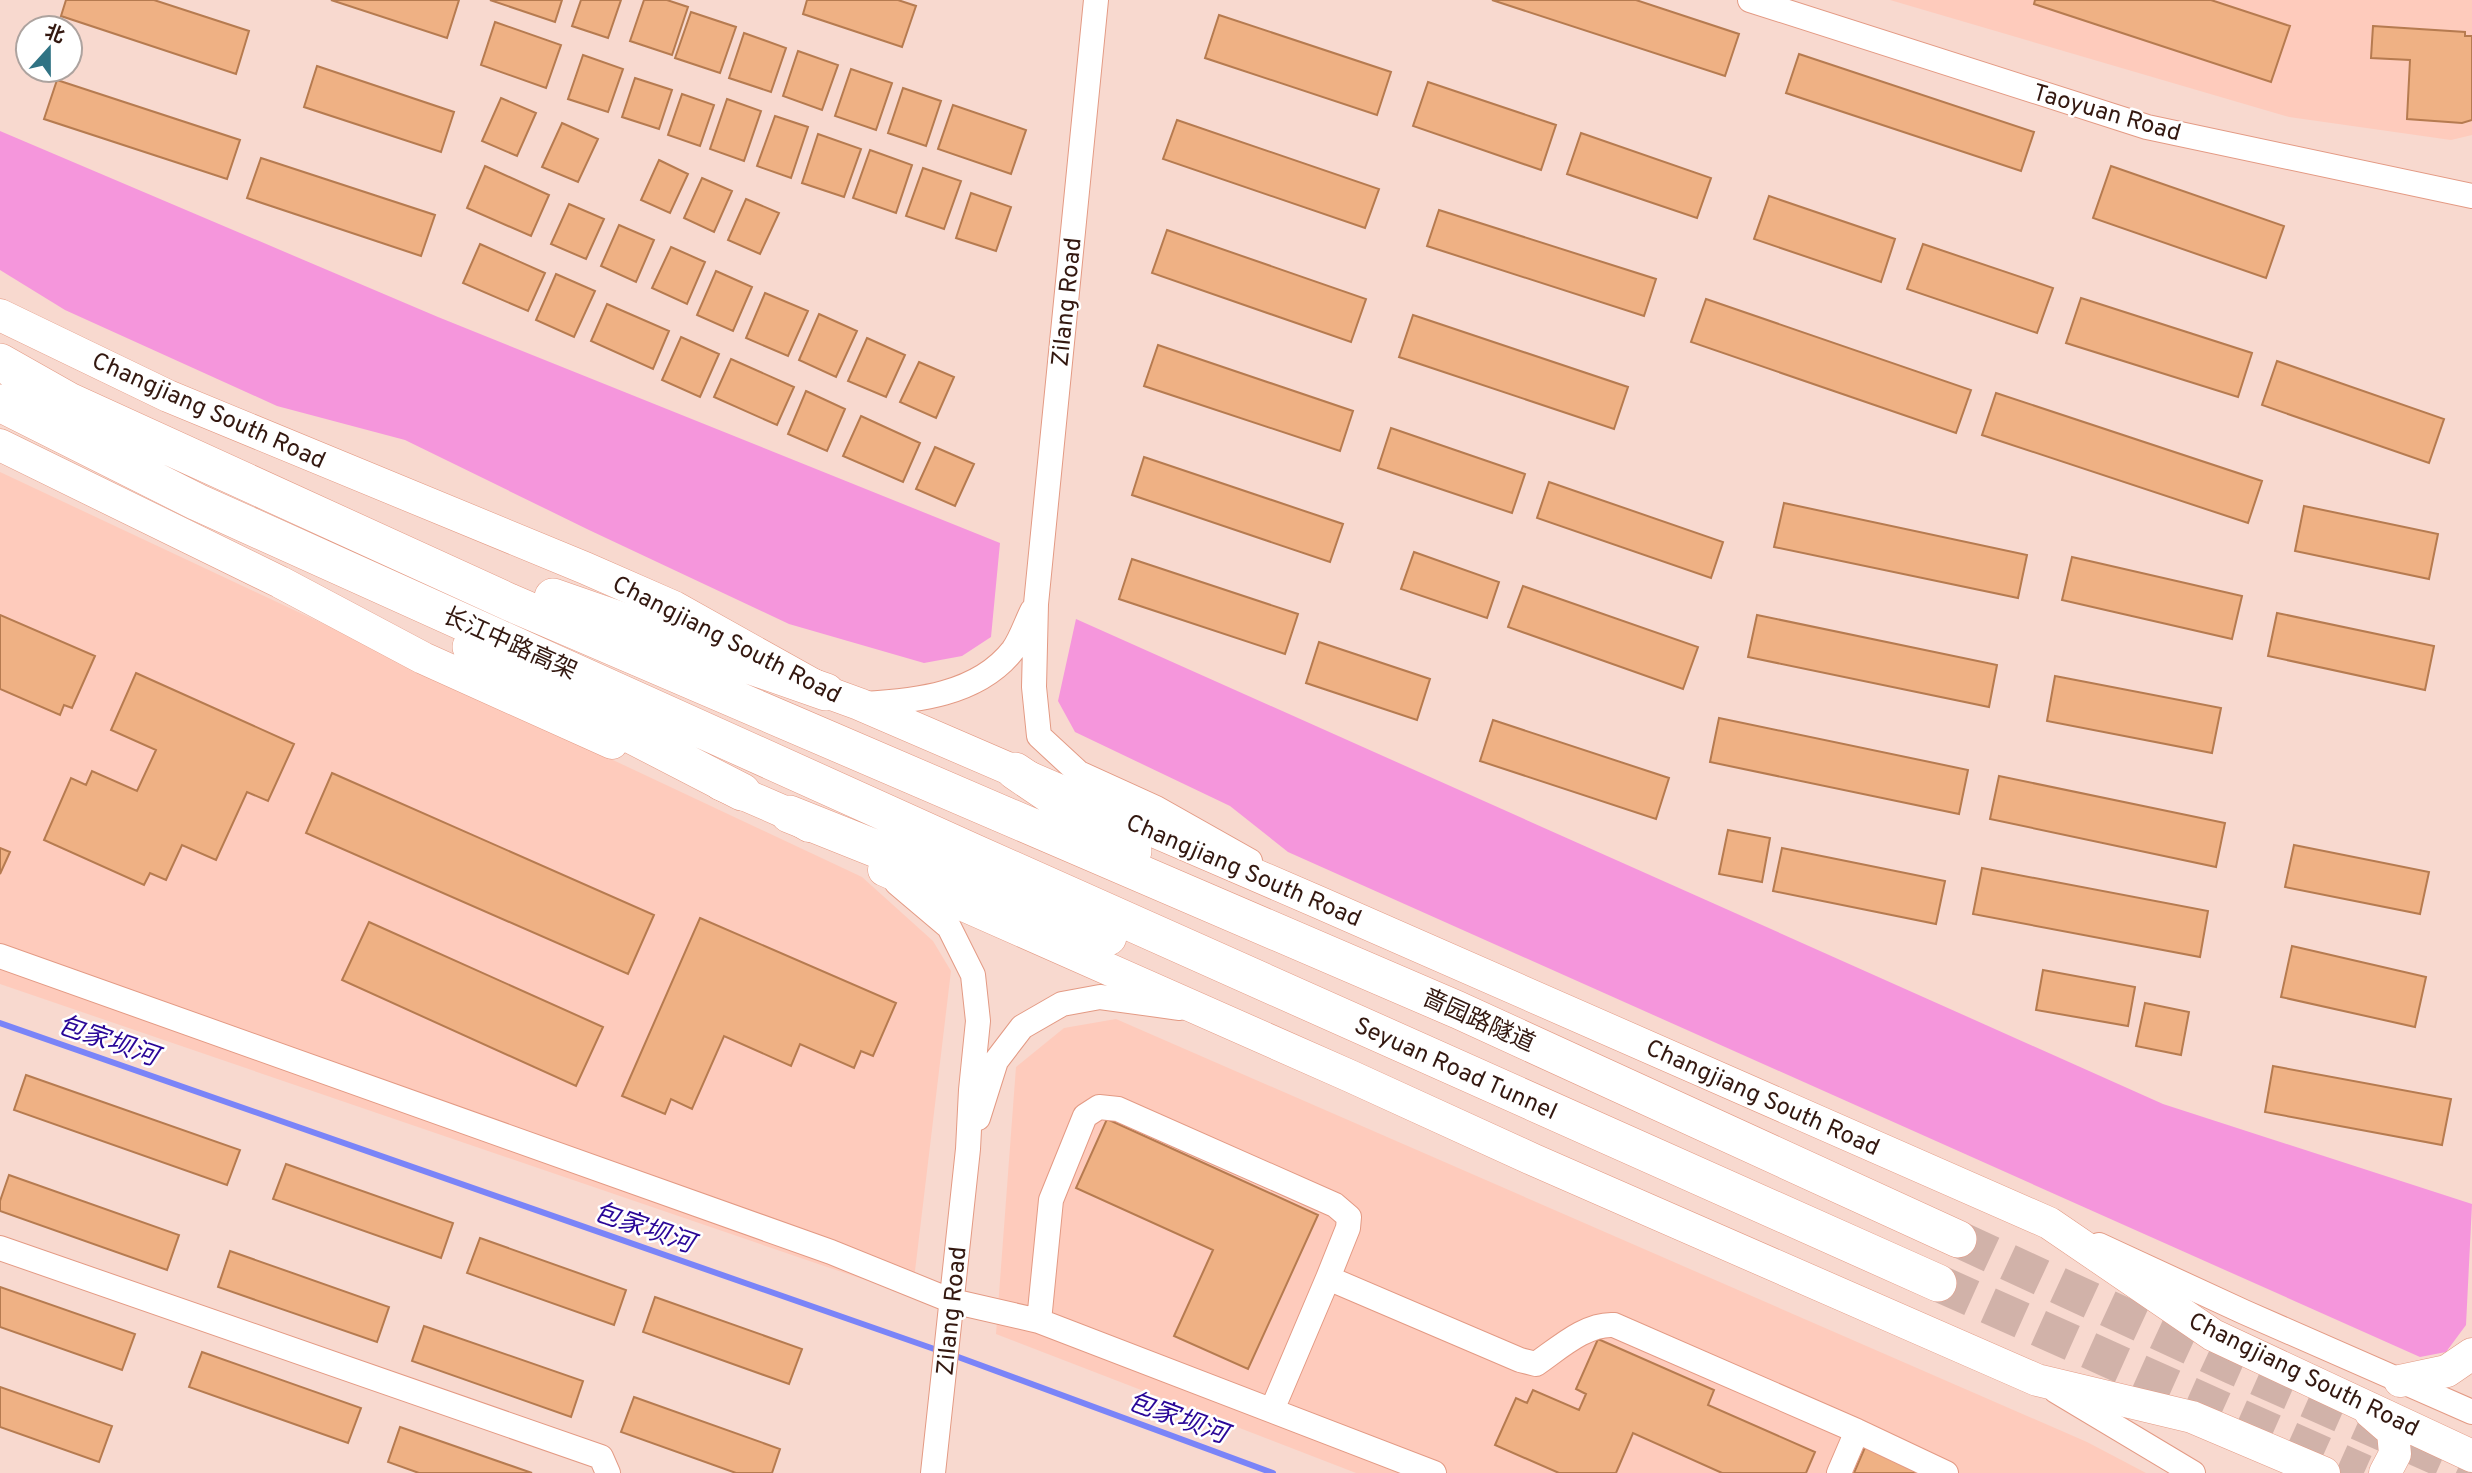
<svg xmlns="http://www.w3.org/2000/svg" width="2472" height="1473" font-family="Overpass,'Noto Sans SC',sans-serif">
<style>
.built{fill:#fecbbc}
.green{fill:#f596dc}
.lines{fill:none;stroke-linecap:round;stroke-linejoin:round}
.stream{stroke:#7a84f8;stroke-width:6}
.building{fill:#efb184;stroke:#b67b50;stroke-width:2}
.highway-tunnel{stroke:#d1b2a9;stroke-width:37;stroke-dasharray:37 18;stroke-linecap:butt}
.minor-casing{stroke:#e39a84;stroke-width:26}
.major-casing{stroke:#e39a84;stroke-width:33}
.highway-casing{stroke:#e39a84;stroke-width:38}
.minor{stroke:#fff;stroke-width:24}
.major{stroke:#fff;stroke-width:32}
.highway{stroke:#fff;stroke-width:37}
.labels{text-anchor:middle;stroke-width:5;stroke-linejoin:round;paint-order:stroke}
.street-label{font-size:24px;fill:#331810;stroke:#fff}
.water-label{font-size:26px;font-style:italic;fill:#2a0798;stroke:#fff}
</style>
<rect width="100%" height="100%" fill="#f8d9cf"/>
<path class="built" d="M1890,0H2472V135L2451,140L2289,117Z
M0,472L862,877L933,941L951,971L912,1296L0,984Z
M1116,1019L2087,1442L2146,1473H1356L996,1334L1016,1067L1064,1028Z"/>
<path class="green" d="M0,131L438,317L1000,543L991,637L962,656L924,663L789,624L589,530L405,440L277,406L65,310L0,270Z
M1076,619L2163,1104L2472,1204L2466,1325L2446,1352L2420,1357L1288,852L1230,806L1075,732L1058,701Z"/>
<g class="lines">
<path class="stream" d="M0,1023L940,1351
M950,1354L1273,1473"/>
</g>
<path class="building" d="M66,0H154L249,31L236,74L61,16Z
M331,0H459L447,38Z
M490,0H562L555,22Z
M581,0H621L608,38L572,26Z
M644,0H667L688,7L672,55L630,41Z
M807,0H898L916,6L902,47L803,14Z
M1492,0H1636L1739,34L1725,76Z
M2035,0H2211L2290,26L2271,82L2034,4Z
M691,12L736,27L720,73L675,58Z
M1219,15L1391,72L1377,115L1205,58Z
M495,22L561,45L546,88L481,65Z
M2373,26L2465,32V36H2472V120L2462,123L2407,119L2410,60L2371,58Z
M744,33L786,48L771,92L729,78Z
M798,51L838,65L822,110L783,96Z
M1799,54L2034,132L2021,171L1786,93Z
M583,55L623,69L608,112L568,99Z
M317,66L454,112L441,152L304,107Z
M851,69L892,83L876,130L835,116Z
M635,78L672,90L659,129L622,117Z
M57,80L240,140L227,179L44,119Z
M1428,82L1556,125L1541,170L1413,126Z
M903,88L941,101L926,146L888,133Z
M682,94L714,105L700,146L668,135Z
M501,98L536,113L517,156L482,141Z
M727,99L761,111L744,161L710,149Z
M953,105L1026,130L1011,174L938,149Z
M775,116L808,127L791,178L757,166Z
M1177,120L1379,189L1365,228L1163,159Z
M562,123L598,139L578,182L542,167Z
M1581,133L1711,178L1697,218L1567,174Z
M818,134L861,149L844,197L802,183Z
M870,150L912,165L896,213L853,198Z
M261,158L435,215L421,256L247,198Z
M659,160L688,174L670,213L641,200Z
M485,166L549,195L531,236L467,208Z
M2111,166L2284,226L2266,278L2093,218Z
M923,168L961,181L944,229L906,216Z
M702,178L732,191L714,232L684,218Z
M971,193L1011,207L996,251L956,238Z
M1769,196L1895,239L1881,282L1754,239Z
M746,199L779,213L760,254L728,240Z
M569,204L604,219L586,259L551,244Z
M1439,210L1656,279L1644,316L1427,246Z
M619,225L654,240L636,282L601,266Z
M1167,230L1366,299L1351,342L1152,273Z
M480,244L545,273L528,311L463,283Z
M1923,244L2053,288L2037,333L1907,289Z
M671,247L705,262L687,304L652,288Z
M716,271L752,287L733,331L697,315Z
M556,274L595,291L574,337L536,320Z
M765,293L808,311L788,356L746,338Z
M2081,298L2252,353L2238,397L2066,343Z
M1706,299L1971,390L1956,433L1691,342Z
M607,304L669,331L653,369L591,341Z
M819,314L857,331L836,377L799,360Z
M1413,315L1628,387L1614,429L1399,357Z
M681,337L719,354L700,397L662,380Z
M867,338L905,355L886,397L848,381Z
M1158,345L1353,411L1340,451L1144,386Z
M731,359L794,387L777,425L714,397Z
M2277,361L2444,419L2429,463L2262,405Z
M919,362L954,377L936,418L900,402Z
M806,391L845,409L827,451L788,434Z
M1996,393L2262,481L2248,523L1982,435Z
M861,416L920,443L903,482L843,456Z
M1391,428L1525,474L1512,513L1378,468Z
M935,447L974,464L955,506L916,489Z
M1144,457L1343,524L1330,562L1132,495Z
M1549,482L1723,542L1711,578L1537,518Z
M1784,503L2027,555L2018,598L1774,547Z
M2304,506L2438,534L2429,579L2295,551Z
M1414,552L1499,582L1487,618L1401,589Z
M2072,557L2242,596L2232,639L2062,600Z
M1132,559L1298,614L1285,654L1119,599Z
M1523,586L1698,647L1683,689L1508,627Z
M2277,613L2434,646L2425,690L2268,656Z
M0,615L95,656L72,708L64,705L60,715L0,689Z
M1757,615L1997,665L1989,707L1748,657Z
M1319,642L1430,679L1417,720L1306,683Z
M136,673L294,744L268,801L247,792L216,860L182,845L166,880L150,873L144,885L44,840L71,778L86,785L92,771L137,791L156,750L111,730Z
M2055,676L2221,708L2212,753L2047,721Z
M1719,718L1968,770L1959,814L1710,762Z
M1493,720L1669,778L1656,819L1480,761Z
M332,773L654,915L628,974L306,833Z
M1999,776L2225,823L2216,867L1990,819Z
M1728,830L1770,838L1762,882L1719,874Z
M2294,845L2429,872L2420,914L2285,887Z
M0,848L10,852L0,874Z
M1782,848L1945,881L1936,924L1773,891Z
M1982,868L2208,911L2200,957L1973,914Z
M700,918L896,1003L873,1056L861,1051L854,1068L800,1044L791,1066L724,1036L692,1109L671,1099L665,1114L622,1096Z
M369,922L603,1027L576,1086L342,980Z
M2292,946L2426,977L2415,1027L2281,997Z
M2043,970L2135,987L2128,1026L2036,1010Z
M2145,1003L2189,1012L2181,1055L2136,1046Z
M2273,1066L2451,1099L2442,1145L2265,1112Z
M26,1075L240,1150L227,1185L14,1110Z
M1107,1119L1318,1215L1248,1369L1174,1336L1213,1250L1076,1188Z
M286,1164L453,1223L441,1258L273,1199Z
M9,1175L179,1235L167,1270L0,1211V1201Z
M480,1238L626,1290L614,1325L467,1273Z
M230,1251L389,1307L377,1342L218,1287Z
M0,1287L135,1334L122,1370L0,1327Z
M655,1297L802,1349L789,1384L643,1332Z
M424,1326L583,1381L571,1417L412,1361Z
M1598,1339L1714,1390L1708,1405L1815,1452L1806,1473H1722L1633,1433L1616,1473H1559L1495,1445L1516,1398L1527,1403L1533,1390L1579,1410L1586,1394L1576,1389Z
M202,1352L361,1408L348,1443L189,1387Z
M0,1387L112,1426L99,1462L0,1427Z
M634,1397L780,1449L772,1473H736L621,1432Z
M400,1427L532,1473H419L388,1462Z
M1866,1445L1928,1473H1854Z"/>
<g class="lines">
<path class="highway-tunnel" d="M1958,1239L2233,1366L2472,1472
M1938,1283L2364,1473"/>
<g class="minor-casing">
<path id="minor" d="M1096,0L1036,604L1034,687L1039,736L1079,773L1156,808L1250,861
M1750,0L2147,127L2472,196
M863,704C915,701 978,695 1013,650C1021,639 1026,623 1032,611
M897,883L949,927L973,975L978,1021L971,1090L968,1149L933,1473
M0,956L831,1252L952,1301L1039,1321L1434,1473
M978,1118L996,1061L1022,1027L1062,1004L1100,997L1180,1008
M2099,1245L2244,1312L2472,1412
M0,1248L601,1457L608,1473
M1039,1321L1051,1200L1085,1116L1099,1107L1118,1109L1335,1205L1349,1217L1348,1228L1328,1278L1520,1360L1536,1364C1558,1349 1586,1323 1614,1325L1857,1431L1946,1473
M2056,1391L2193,1473
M1272,1410L1328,1278
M1839,1473L1857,1431"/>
</g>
<g class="major-casing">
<path id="major" d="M0,315L168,396L585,568L674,607L826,692L859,704L1318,902L2049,1223L2213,1335L2472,1456
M0,445L280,582L423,658L612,743
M720,784L789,814L809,826
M884,870L1350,1076L1534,1160L2037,1380L2192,1417L2324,1473
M2400,1381L2447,1371L2472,1354
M2370,1412L2393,1432L2395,1454L2385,1473"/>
</g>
<g class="highway-casing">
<path id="highway" d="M0,362L69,401L509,602L1458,1010L1958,1239
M0,403L197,502L975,853L1938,1283
M553,597L826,692
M471,647L523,679L742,792
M1015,771L1133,851
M789,814L977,889L1108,937"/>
</g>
<use href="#minor" class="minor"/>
<use href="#major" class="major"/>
<use href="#highway" class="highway"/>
</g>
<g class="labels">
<g class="street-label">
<text transform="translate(2107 112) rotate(16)" y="8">Taoyuan Road</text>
<text transform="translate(1066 302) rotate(-84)" y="8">Zilang Road</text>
<text transform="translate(209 410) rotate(24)" y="8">Changjiang South Road</text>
<text transform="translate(727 639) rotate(27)" y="8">Changjiang South Road</text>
<text transform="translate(510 643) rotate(24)" y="8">长江中路高架</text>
<text transform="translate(1244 870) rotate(23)" y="8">Changjiang South Road</text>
<text transform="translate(1479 1020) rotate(24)" y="8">啬园路隧道</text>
<text transform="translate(1456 1068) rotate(24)" y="8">Seyuan Road Tunnel</text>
<text transform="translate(1763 1097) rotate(24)" y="8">Changjiang South Road</text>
<text transform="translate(951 1311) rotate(-84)" y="8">Zilang Road</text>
<text transform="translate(2304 1374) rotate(26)" y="8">Changjiang South Road</text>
</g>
<g class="water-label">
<text transform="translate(108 1040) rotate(19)" y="9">包家坝河</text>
<text transform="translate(644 1227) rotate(19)" y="9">包家坝河</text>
<text transform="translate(1178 1417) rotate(20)" y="9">包家坝河</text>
</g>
</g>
<g transform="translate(49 49) rotate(21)"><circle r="33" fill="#ffffff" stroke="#ada39f" stroke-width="2"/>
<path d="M0-5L12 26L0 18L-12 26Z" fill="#307384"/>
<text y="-10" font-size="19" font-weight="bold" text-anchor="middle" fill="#331810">北</text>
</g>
</svg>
